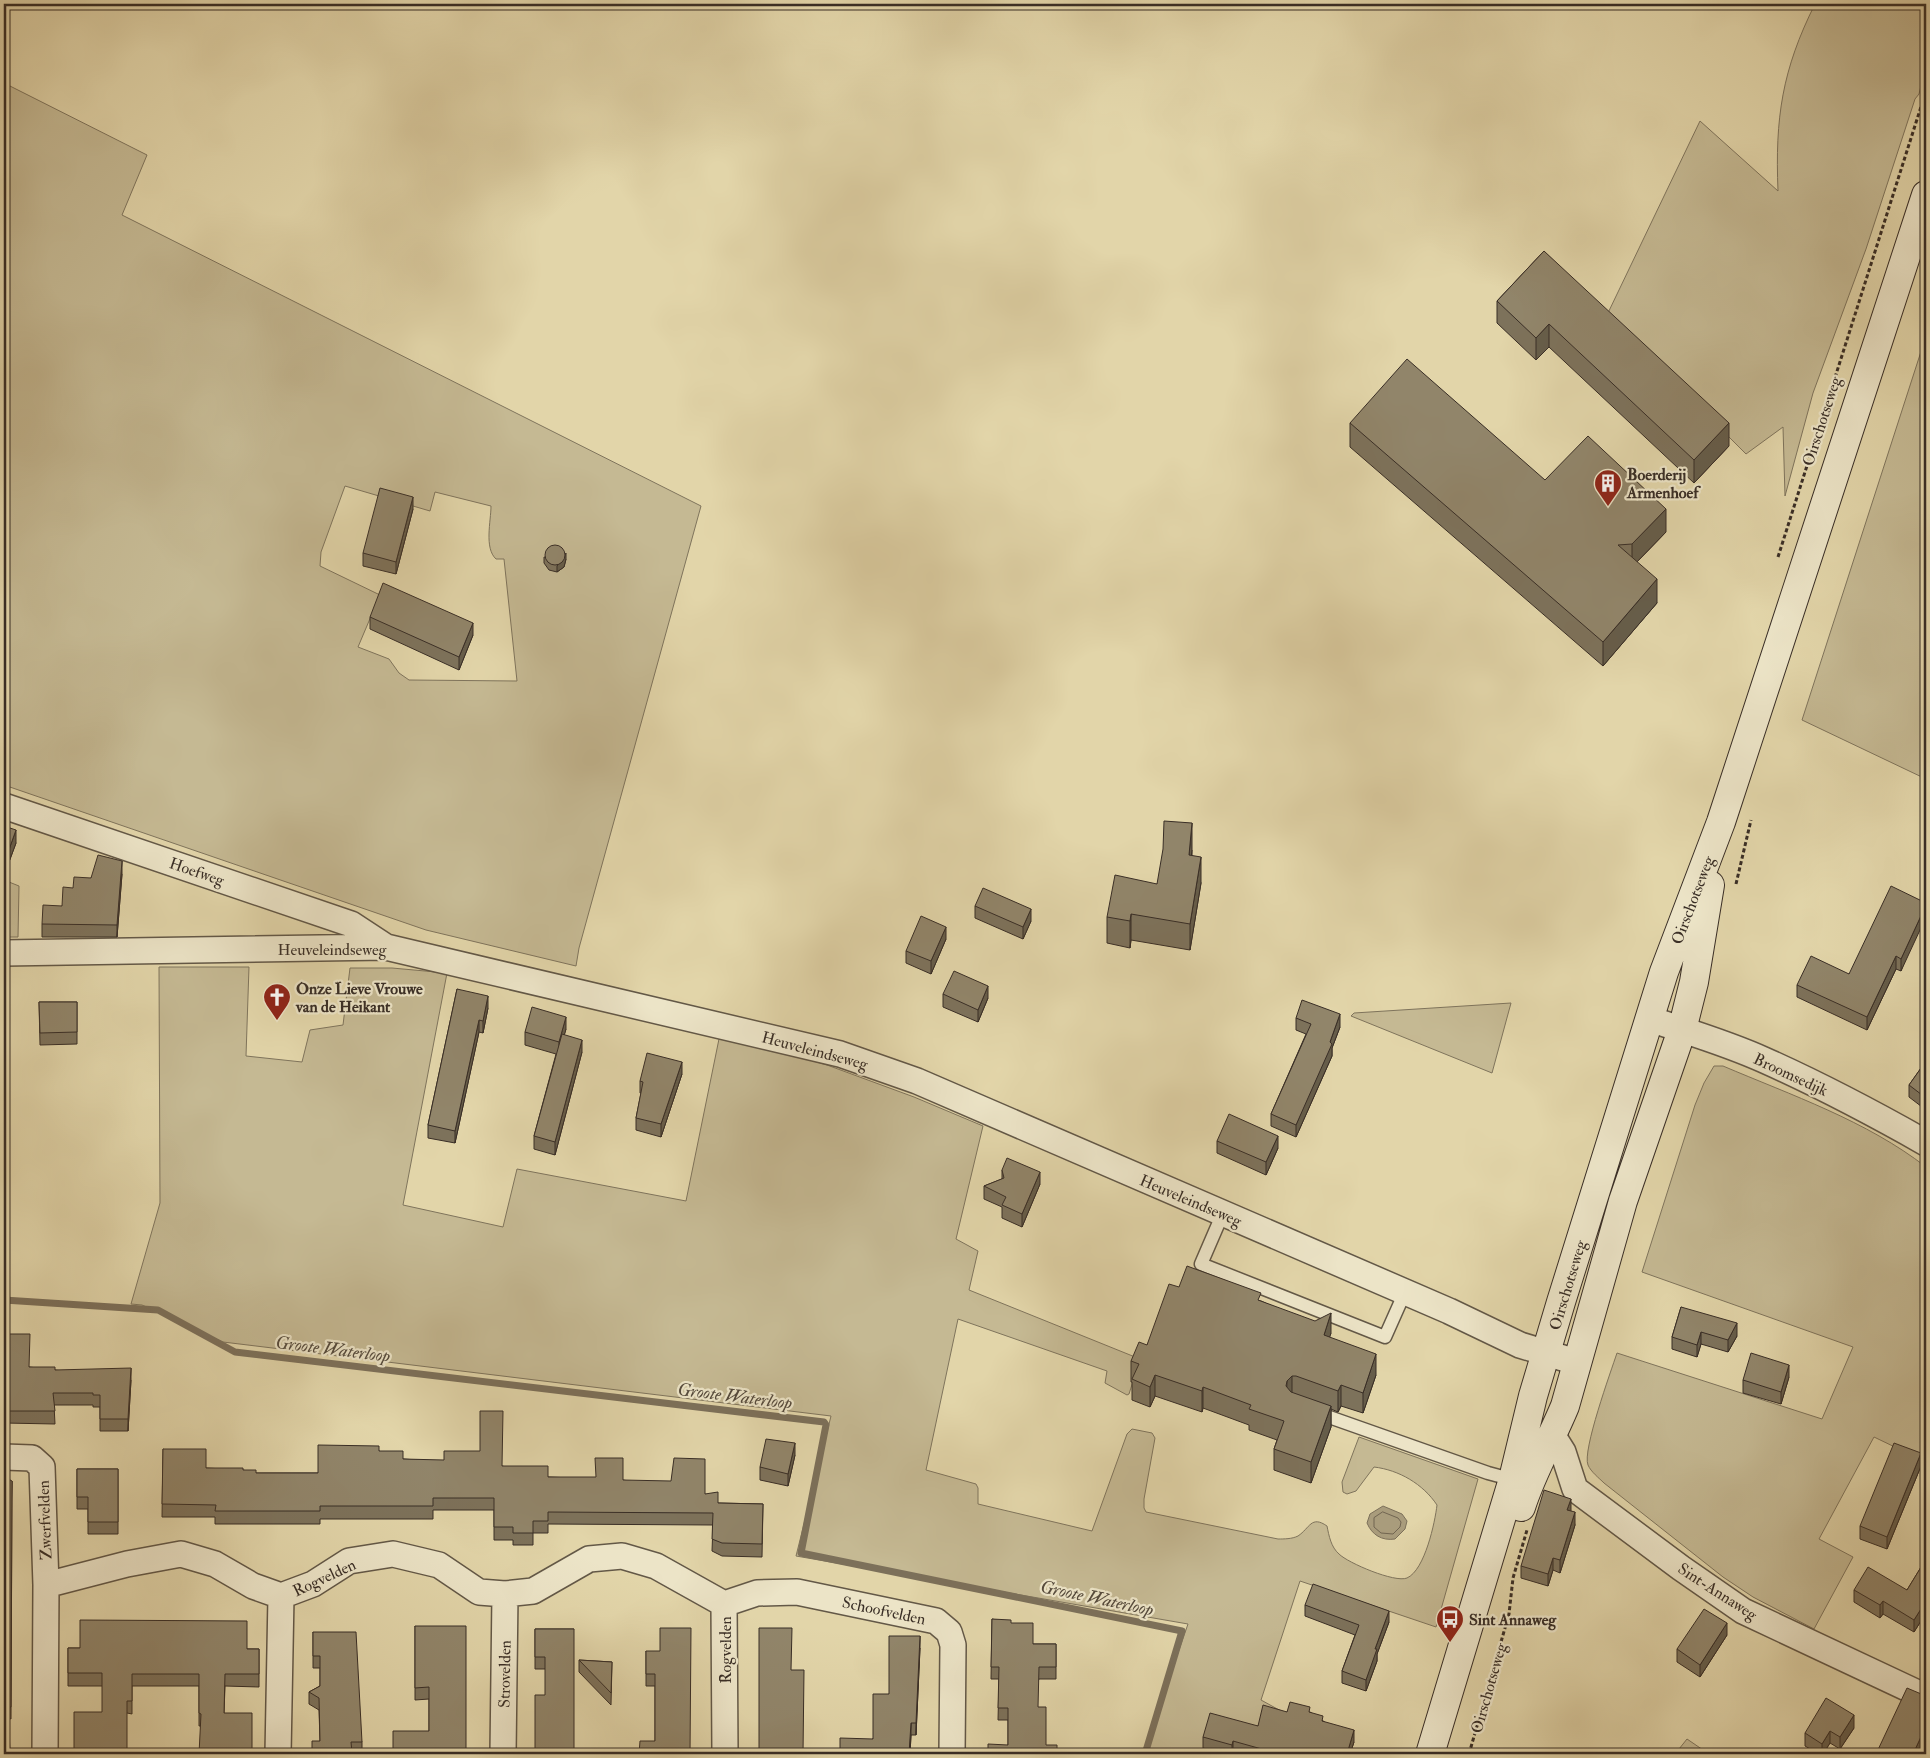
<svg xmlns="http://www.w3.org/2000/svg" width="1930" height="1758" font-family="'IM FELL Double Pica',serif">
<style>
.green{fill:#c5b993;stroke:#7f745c;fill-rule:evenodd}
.water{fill:#a99c7c;stroke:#7c705a}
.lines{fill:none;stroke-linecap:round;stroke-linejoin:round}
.shore{stroke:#716551;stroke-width:1}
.stream{stroke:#7c705a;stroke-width:7}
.lane-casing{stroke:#635847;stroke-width:15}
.street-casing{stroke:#635847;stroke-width:28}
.secondary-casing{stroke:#392e26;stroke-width:30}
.path{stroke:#392e26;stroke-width:3;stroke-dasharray:4 2.5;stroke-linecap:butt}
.lane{stroke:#ece4c7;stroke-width:12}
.street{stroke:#ece4c7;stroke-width:25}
.secondary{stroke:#ece4c7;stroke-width:28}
.wall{fill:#7d725b;stroke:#392e26}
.shaded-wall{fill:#665d4a;stroke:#392e26}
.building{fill:#91856a;stroke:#392e26}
.labels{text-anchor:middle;stroke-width:4.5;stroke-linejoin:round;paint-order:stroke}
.street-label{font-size:16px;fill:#392e26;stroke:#ece4c7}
.poi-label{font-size:16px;font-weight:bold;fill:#392e26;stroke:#ece4c7;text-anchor:start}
.water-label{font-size:18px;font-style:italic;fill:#554a3c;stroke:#ece4c7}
</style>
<rect width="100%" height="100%" fill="#e2d5a9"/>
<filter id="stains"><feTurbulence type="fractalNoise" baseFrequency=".004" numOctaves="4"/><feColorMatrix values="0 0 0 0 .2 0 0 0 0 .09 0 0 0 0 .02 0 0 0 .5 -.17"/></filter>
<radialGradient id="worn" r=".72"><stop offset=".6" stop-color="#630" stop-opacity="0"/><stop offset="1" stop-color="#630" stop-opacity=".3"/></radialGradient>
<path class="green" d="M1815,4H1926V66L1919,94L1915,99L1866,249L1813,393L1785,496L1783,427L1746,454L1607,315L1700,121L1778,191C1775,118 1782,70 1815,4Z
M4,83L147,155L122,215L701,506L579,948L576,966L426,930L4,785ZM345,486L430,511L435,492L491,506C491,521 484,548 496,559H504L517,681L409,680L399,673L389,659L358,647L380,595L320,566L321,552Z
M1926,336V779L1802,720Z
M4,880L19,886L18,937H4Z
M159,967H249L246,1056L302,1062L310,1030L343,1025L350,968H392L447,973L403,1205L503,1227L517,1169L686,1201L720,1034L827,1065L914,1097L983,1126L956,1239L978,1251L969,1290L1140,1359L1129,1394L1127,1395L1105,1383L1107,1371L958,1319L926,1470L976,1484L978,1488V1504L1092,1531L1127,1434L1132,1429L1152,1433L1155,1438L1144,1499V1508L1146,1512L1278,1539C1284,1539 1292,1539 1298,1536C1310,1528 1311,1515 1327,1526C1329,1536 1331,1547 1339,1554C1348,1563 1395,1583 1407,1578C1425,1570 1435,1522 1437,1505C1423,1484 1399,1470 1374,1467L1356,1491L1347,1494L1343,1492L1342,1482L1359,1437L1478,1479L1436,1627L1300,1581L1261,1700L1281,1711L1309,1754H1143L1188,1624L796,1556L831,1416L223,1342L142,1305L131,1304L160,1203Z
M1511,1003L1492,1073L1351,1016L1354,1013Z
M1714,1066H1723C1791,1095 1867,1121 1926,1167V1462L1874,1437L1819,1539L1853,1557L1814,1629L1753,1597L1723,1577L1604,1483C1599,1478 1591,1472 1588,1465C1582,1451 1611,1371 1617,1353L1822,1419L1853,1347L1642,1272L1695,1105L1704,1083Z
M1687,1739L1709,1754H1675Z"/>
<path class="water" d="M1383,1506L1402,1514L1407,1521L1405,1529L1395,1539C1382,1541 1372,1535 1367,1523L1370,1514Z"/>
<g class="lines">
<path class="shore" d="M1383,1512L1398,1518L1401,1522L1400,1527L1393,1534L1381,1533L1374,1527V1518Z"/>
<path class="stream" d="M4,1300L158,1310L235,1352L824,1422L826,1425L801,1553L1182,1631L1145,1754"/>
<g class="lane-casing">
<path id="lane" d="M1223,1213L1201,1264L1385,1337L1405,1292
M1315,1412L1488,1473L1514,1480"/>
</g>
<g class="street-casing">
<path id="street" d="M4,806L351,924L386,947
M4,953L386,947L840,1054L917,1081L1449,1311L1520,1345L1576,1362
M1650,1019C1688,1032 1727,1043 1764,1060C1820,1085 1873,1113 1926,1143
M1553,1436L1563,1452L1575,1489L1681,1568L1743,1611L1926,1697
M4,1457L32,1458L42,1467L46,1585
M724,1604L757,1593L797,1592L936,1621L949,1632L953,1645L952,1754
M45,1754L46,1585L127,1564L181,1554L215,1564L253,1586L281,1596L313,1584L349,1561L393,1554L439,1565L479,1592L505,1594L533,1591L589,1559L622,1556L656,1566L724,1604L725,1754
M278,1754L281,1596
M503,1754L505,1594"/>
</g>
<g class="secondary-casing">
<path id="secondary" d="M1521,1507C1532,1472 1551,1440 1565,1406L1623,1201L1682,1030L1694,982L1710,885
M1430,1754L1513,1479L1533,1396L1561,1302L1664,972L1721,822L1926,195"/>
</g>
<path class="path" d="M1778,557L1926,91
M1736,884L1751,820
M1469,1754L1509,1614L1513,1578L1527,1530"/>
<use href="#lane" class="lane"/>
<use href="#street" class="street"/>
<use href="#secondary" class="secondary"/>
</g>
<path class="wall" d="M1544,251L1729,446L1694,483L1549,347L1536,360L1497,323V301Z
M1350,423L1545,480L1666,532L1637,562L1657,603L1603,666L1350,447Z
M413,509L396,574L363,566V553Z
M544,557L566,559L564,567L557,572L549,570L544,563Z
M370,617L473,635L459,670L370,629Z
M4,826L16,843L6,870L4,869Z
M1192,850V855L1201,883L1190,950L1131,940L1130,948L1107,943V917L1157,884Z
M122,874L117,937H42V924L62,906L73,888L91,878Z
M1926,903L1901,971L1896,969L1867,1030L1797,997V985L1849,974Z
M975,906L1031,921L1023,939L975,918Z
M946,939L931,974L906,963V951Z
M457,989L488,1008L483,1033L479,1032L455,1143L428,1138V1125Z
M943,994L988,998L978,1022L943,1007Z
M39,1002H77V1044L40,1045Z
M1296,1018L1340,1027L1332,1048V1056L1296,1137L1271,1126V1114L1306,1034L1296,1030Z
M566,1029L564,1035L582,1052L555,1155L534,1149V1136L556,1054L525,1045V1032Z
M1926,1061V1110L1909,1097V1085Z
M682,1074L661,1137L636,1130V1118L641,1093H640V1081Z
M1217,1141L1278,1148L1266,1175L1217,1153Z
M1002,1170L1040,1184L1022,1227L1002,1218V1207L984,1199V1186L1002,1179Z
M1179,1287L1261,1301L1331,1333L1329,1337L1376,1375L1363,1413L1341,1406L1338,1412L1331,1409V1427L1311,1483L1274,1470V1449L1277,1440L1249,1430V1425L1203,1408L1202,1412L1155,1396L1150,1407L1132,1400V1382H1131V1361L1147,1345Z
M1681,1307L1737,1336L1728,1352L1701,1344L1697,1357L1672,1349V1337Z
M4,1354L29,1367L55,1370L131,1380L128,1431H100V1407H93V1405H54L55,1424L4,1423Z
M1789,1377L1781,1404L1743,1393V1380Z
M163,1449L206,1468L243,1470L256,1473H318L379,1451L403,1459L502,1466L548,1477L623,1480L705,1494L718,1503L763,1504L762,1557L722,1556L712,1551L713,1525L548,1524V1533H533V1545H513V1540H494V1510H433V1519H320V1524H215V1517H162Z
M795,1455L788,1486L760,1480V1467Z
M1921,1466L1887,1549L1860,1539V1526Z
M77,1469H118V1534H88V1509H77Z
M12,1481L11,1719L8,1718L4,1754Z
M1571,1511L1575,1525L1560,1573L1553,1570L1548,1586L1521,1578V1566Z
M1926,1559V1613L1914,1632L1883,1614L1880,1618L1854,1602V1590H1907Z
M1305,1605L1389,1622L1377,1654V1661L1366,1691L1342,1683V1671L1355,1635L1305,1616Z
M992,1619L1011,1623L1033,1644H1056V1679H1039L1008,1745V1720H998L999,1679H991Z
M415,1626L466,1754L429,1731V1699L415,1700Z
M535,1629H574L545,1669H535Z
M313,1632L362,1742V1754H312L320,1741L319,1710L309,1704V1692L320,1686V1668H313Z
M1727,1635L1700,1677L1677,1662V1649Z
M68,1648L259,1649V1687L225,1686L224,1713L200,1726H199V1686H132V1714L127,1713L102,1686H68Z
M920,1648L916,1735H911L910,1754H840L873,1739L889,1694Z
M646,1651L690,1754L655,1741V1686H646Z
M579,1660L612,1662L611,1705L579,1672Z
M1287,1712H1310L1354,1742L1350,1754H1238L1233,1753L1232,1754H1225L1203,1748V1737L1258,1726Z
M1854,1728L1840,1749L1830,1743L1823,1754H1819L1805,1746V1733Z"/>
<path class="shaded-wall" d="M1549,324V347L1536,360V338Z
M1729,423V446L1694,483V460Z
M413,497V509L396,574V562Z
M1666,509V532L1632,567V544Z
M566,553V559L564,567L557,572V566Z
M1657,579V603L1603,666V642Z
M473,623V635L459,670V657Z
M1192,823V850L1189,881V855Z
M16,830V843L6,870V858Z
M1201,857V883L1190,950V924Z
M122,861V874L117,937V925Z
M1926,905V917L1901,971V959Z
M1031,909V921L1023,939V927Z
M1131,914V940L1130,948V921Z
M946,927V939L931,974V961Z
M1896,956V969L1867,1030V1017Z
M988,986V998L978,1022V1010Z
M488,996V1008L483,1033V1021Z
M1340,1014V1027L1332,1048V1056L1296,1137V1125L1330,1042Z
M566,1017V1029L559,1055V1042Z
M479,1020V1032L455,1143V1131Z
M582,1040V1052L555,1155V1142Z
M682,1062V1074L661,1137V1124Z
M1278,1136V1148L1266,1175V1162Z
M1040,1172V1184L1022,1227V1214Z
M1331,1313V1333L1324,1356V1335Z
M1737,1323V1336L1728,1352V1340Z
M1701,1332V1344L1697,1357V1345Z
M1376,1354V1375L1363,1413V1393Z
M1789,1365V1377L1781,1404V1392Z
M131,1368V1380L128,1431V1419Z
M1155,1375V1396L1150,1407V1387Z
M1292,1376V1397L1286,1407L1287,1381Z
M1341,1385V1406L1338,1412V1391Z
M1203,1387V1408L1202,1412V1391Z
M1331,1406V1427L1311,1483V1462Z
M795,1443V1455L788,1486V1474Z
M1921,1453V1466L1887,1549V1537Z
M1571,1499V1511L1567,1510Z
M1575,1512V1525L1560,1573V1560Z
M1553,1558V1570L1548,1586V1574Z
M1883,1601V1614L1880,1618V1605Z
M1926,1601V1613L1914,1632V1620Z
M1389,1611V1622L1377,1654V1661L1366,1691V1680L1375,1649Z
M1727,1623V1635L1700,1677V1665Z
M920,1636V1648L916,1735V1723Z
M1854,1715V1728L1840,1749V1737Z
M911,1723V1735L910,1754H909Z
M1926,1726V1742L1921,1754H1913Z
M1354,1730V1742L1350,1754H1347Z
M1830,1731V1743L1823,1754H1822V1744Z
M1233,1741V1753L1232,1754V1745Z"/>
<path class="building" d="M1544,251L1729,423L1694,460L1549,324L1536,338L1497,301Z
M1407,359L1545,480L1588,436L1666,509L1632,544L1618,545L1657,579L1603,642L1350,423Z
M380,488L413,497L396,562L363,553Z
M545 555a10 10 0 1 1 20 0a10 10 0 1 1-20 0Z
M383,583L473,623L459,657L370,617Z
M1164,821L1192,823L1189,855L1201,857L1190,924L1131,914L1130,921L1107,917L1115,875L1157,884L1163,849Z
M4,826L16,830L6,858L4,857Z
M98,855L122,861L117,925L42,924L43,905L62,906L63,887L73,888L74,877L91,878Z
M1891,886L1926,903V905L1901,959L1896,956L1867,1017L1797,985L1811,956L1849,974Z
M983,888L1031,909L1023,927L975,906Z
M921,916L946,927L931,961L906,951Z
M954,971L988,986L978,1010L943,994Z
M457,989L488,996L483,1021L479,1020L455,1131L428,1125Z
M1302,1000L1340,1014L1330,1042L1332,1044L1296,1125L1271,1114L1311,1024L1296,1018Z
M39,1002H77V1032L40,1033Z
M532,1007L566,1017L559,1042L525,1032Z
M562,1034L582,1040L555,1142L534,1136Z
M647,1053L682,1062L661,1124L636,1118L643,1082L640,1081Z
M1926,1061V1098L1909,1085Z
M1229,1114L1278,1136L1266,1162L1217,1141Z
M1007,1158L1040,1172L1022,1214L1002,1205L1006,1197L984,1186L1004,1178L1002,1170Z
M1187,1266L1261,1293L1258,1300L1315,1321L1331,1313L1324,1335L1376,1354L1363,1393L1341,1385L1338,1391L1296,1376H1292L1287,1381L1286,1386L1291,1392L1331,1406L1311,1462L1274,1449L1284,1421L1249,1409L1251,1405L1203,1387L1202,1391L1155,1375L1150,1387L1132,1379L1139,1364L1131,1361L1139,1342L1147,1345L1169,1284L1179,1287Z
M1681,1307L1737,1323L1728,1340L1701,1332L1697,1345L1672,1337Z
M5,1334H30L29,1367H55V1370L131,1368L128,1419H100V1395H93V1393H53L55,1411H4V1354H5Z
M1751,1353L1789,1365L1781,1392L1743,1380Z
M480,1411H503L502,1466H548V1477H596L595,1458H623V1480L671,1481L674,1458L705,1459V1494L718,1492V1503L763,1504L762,1544L722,1543L712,1539L713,1513L548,1512V1521H533V1533H513V1527H494V1498H433V1506H320V1511H215L216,1505L162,1504L163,1449H206V1468H243V1470H256V1473H318V1445L379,1446V1451H403V1459L444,1460V1451H480Z
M766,1439L795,1443L788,1474L760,1467Z
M1894,1443L1921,1453L1887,1537L1860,1526Z
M77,1469H118V1522H88V1497H77Z
M4,1477H5L12,1481L11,1707H8L10,1754H4Z
M1544,1490L1571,1499L1567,1510L1575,1512L1560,1560L1553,1558L1548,1574L1521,1566Z
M1926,1559V1601L1914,1620L1883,1601L1880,1605L1854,1590L1868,1567L1907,1590Z
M1313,1584L1389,1611L1375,1649H1377L1366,1680L1342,1671L1359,1625L1305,1605Z
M1704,1609L1727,1623L1700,1665L1677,1649Z
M992,1619L1011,1620V1623H1033V1644H1056V1667H1039L1038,1707H1046V1745H1057V1754H988V1744L1008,1745V1708H998L999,1667H991Z
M80,1620L247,1621V1649H259V1674H225L224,1713H252V1754H199L201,1714L199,1713V1674H132V1701H127V1754H74V1712H102V1673H68V1648H80Z
M415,1626H466V1754H393V1731H429V1687L415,1688Z
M660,1628H691L690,1754H639L640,1741H655V1674H646V1651H660Z
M759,1628H792L791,1670H804L803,1754H759Z
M535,1629H574V1754H535V1695H545V1657H535Z
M313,1632H356L362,1742H351L352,1754H312V1741H320L319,1698L309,1692L320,1686V1656H313Z
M889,1636H920L916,1723H911L909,1754H840V1738L873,1739V1694H889Z
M579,1660L612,1662L611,1693Z
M1907,1688L1926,1696V1726L1913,1754H1876Z
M1826,1698L1854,1715L1840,1737L1830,1731L1822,1744L1805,1733Z
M1290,1702L1310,1707L1309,1712L1323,1716L1322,1721L1354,1730L1347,1754H1275L1276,1753L1233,1741L1232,1745L1203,1737L1210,1713L1258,1726L1263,1705L1287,1712Z
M1571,1750L1582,1754H1569Z"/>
<defs>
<g id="building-pin" transform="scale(1.4375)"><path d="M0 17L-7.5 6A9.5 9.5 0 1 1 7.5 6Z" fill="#8f2418" stroke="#ece4c7"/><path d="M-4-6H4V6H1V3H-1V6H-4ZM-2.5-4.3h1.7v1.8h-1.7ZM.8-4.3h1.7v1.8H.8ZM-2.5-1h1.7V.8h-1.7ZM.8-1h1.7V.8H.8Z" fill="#fff"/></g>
<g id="church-pin" transform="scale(1.4375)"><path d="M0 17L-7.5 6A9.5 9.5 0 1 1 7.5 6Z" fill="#8f2418" stroke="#ece4c7"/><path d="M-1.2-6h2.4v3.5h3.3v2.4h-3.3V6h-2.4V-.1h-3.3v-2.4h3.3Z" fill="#fff"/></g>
<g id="bus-pin" transform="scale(1.4375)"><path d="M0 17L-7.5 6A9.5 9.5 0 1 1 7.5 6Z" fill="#8f2418" stroke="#ece4c7"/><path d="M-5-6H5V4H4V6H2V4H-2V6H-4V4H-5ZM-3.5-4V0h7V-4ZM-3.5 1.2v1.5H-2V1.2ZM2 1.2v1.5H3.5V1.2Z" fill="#fff"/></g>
</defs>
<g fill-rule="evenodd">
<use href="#building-pin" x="1608" y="483"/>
<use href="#church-pin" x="277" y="997"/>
<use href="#bus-pin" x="1450" y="1619"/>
</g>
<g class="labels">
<g class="street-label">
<text transform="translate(1821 421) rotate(-72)" y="6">Oirschotseweg</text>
<text transform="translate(197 871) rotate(19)" y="6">Hoefweg</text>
<text transform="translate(1692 900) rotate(-69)" y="6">Oirschotseweg</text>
<text x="332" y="955">Heuveleindseweg</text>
<text transform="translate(815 1050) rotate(15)" y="6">Heuveleindseweg</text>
<text transform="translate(1791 1074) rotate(25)" y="6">Broomsedijk</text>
<text transform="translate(1191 1200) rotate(23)" y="6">Heuveleindseweg</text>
<text transform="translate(1567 1285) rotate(-73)" y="6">Oirschotseweg</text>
<text transform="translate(44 1520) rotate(-92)" y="6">Zwerfvelden</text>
<text transform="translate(324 1577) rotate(-25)" y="6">Rogvelden</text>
<text transform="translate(1718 1591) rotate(33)" y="6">Sint-Annaweg</text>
<text transform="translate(884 1610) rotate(12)" y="6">Schoofvelden</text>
<text transform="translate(725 1650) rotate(-90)" y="6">Rogvelden</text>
<text transform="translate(504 1674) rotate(-89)" y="6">Strovelden</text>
<text transform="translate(1488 1688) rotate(-74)" y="6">Oirschotseweg</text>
</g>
<g class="poi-label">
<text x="1627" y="480">Boerderij<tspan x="1627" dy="18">Armenhoef</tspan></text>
<text x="296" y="994">Onze Lieve Vrouwe<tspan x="296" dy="18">van de Heikant</tspan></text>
<text x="1469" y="1625">Sint Annaweg</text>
</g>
<g class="water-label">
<text transform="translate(333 1349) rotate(7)" y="6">Groote Waterloop</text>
<text transform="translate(735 1396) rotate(7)" y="6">Groote Waterloop</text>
<text transform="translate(1097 1598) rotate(12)" y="6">Groote Waterloop</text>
</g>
</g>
<rect width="1930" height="1758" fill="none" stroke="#e2d5a9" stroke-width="20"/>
<rect x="5" y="5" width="1920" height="1748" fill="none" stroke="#392e26" stroke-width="2.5"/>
<rect x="10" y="10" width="1910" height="1738" fill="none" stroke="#392e26"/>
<rect width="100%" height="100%" filter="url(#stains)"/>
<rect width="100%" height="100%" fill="url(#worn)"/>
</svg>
